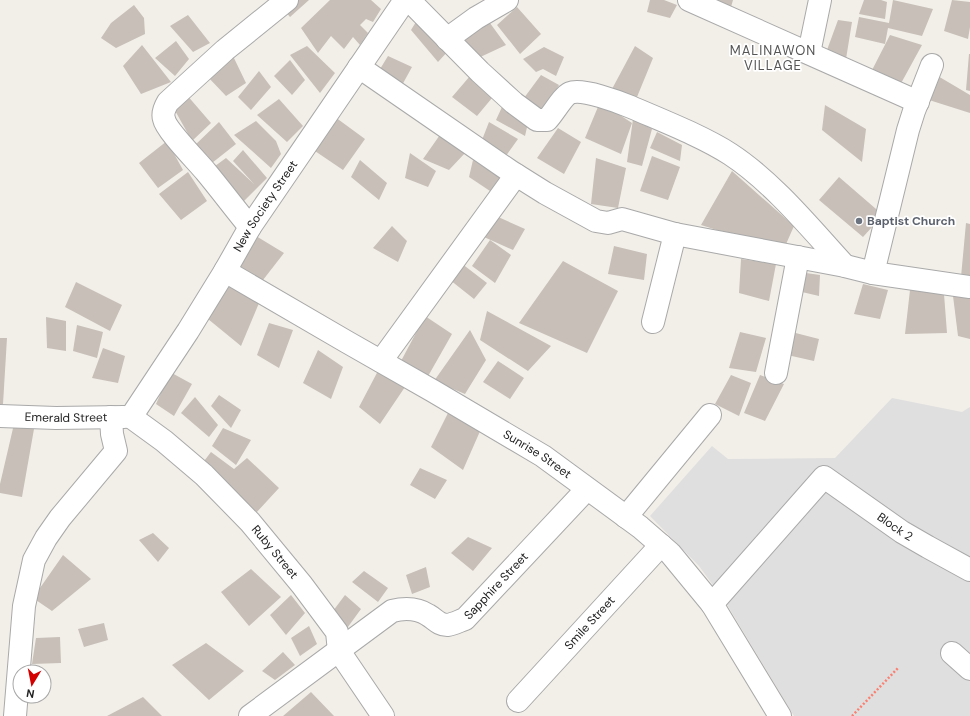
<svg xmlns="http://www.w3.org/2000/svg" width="970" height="716" font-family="'DM Sans',sans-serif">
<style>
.residential{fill:#e0dfdf}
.building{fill:#c7bfb8}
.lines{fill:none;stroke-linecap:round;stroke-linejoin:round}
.minor-casing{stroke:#a9a9a9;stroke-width:24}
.path{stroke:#fa8072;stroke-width:2.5;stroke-dasharray:2 2;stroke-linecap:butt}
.minor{stroke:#fff;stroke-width:22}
.worship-dot{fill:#6b7280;stroke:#fff;stroke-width:1.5}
.labels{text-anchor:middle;stroke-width:3.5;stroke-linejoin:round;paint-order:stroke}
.street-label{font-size:12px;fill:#222;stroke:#fff}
.worship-label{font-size:12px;font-weight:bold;fill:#5b616d;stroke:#fff;text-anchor:start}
.neighbourhood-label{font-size:13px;letter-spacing:1px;fill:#555;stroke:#fff}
</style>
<rect width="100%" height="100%" fill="#f2efe9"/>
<path class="residential" d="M892,398L962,412L970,407V716H794L726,603L699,566L650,516L712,446L728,459L835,458Z"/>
<path class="building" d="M292,0H309L290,17L281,6Z
M330,0H371L381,9L373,22L366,19L360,25L368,33L360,45L353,37L344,49L331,36L318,53L301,28Z
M650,0H664L677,5L670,18L647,12Z
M714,0H733L731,7Z
M864,0H881L887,2L885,19L859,14Z
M893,0L933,9L922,36L888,28L885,44L855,37L859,17L889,23Z
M952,0L970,2V27L968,39L944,31Z
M134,5L144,18L145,34L116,48L101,38L111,23Z
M517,7L541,34L520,54L497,25Z
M188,15L210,43L193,52L170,26Z
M419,17L449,50L438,62L411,30Z
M487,19L506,45L474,60L454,41Z
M838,20L852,22L846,59L827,50Z
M890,35L922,45L899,87L869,76Z
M176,41L189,59L175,76L155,58Z
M142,45L171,82L141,94L123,66Z
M307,46L335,73L320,93L290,55Z
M635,46L653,58L637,97L612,89Z
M544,47L564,57L556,76L543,69L536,72L523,59Z
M969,54H970V91L966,90Z
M233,56L246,83L226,96L207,76Z
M388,56L412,67L401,87L377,74Z
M290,60L305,80L292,95L274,76Z
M926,69L970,95V113L907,93Z
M259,71L271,87L251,110L238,97Z
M541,75L559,85L542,114L521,102Z
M470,76L492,98L477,116L452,97Z
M186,94L211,123L192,141L173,107Z
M279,99L303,126L287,142L257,115Z
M600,102L632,123L621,154L585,138Z
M825,105L866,129L862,162L822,130Z
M502,107L528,123L525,136L496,120Z
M335,117L365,139L343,170L312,149Z
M633,119L652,129L642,166L627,162Z
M256,121L276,141L281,154L271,168L234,135Z
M219,122L236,144L212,163L194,146Z
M489,122L518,139L503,160L480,145Z
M558,128L581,142L564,174L537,158Z
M442,132L466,152L449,170L423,159Z
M657,132L682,145L680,161L650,148Z
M167,141L183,170L158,188L139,163Z
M243,150L267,178L244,201L211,169L226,158L254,184L233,161Z
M410,153L436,171L428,187L405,178Z
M652,156L680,167L668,200L640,191Z
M596,158L626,168L618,208L591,204Z
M360,160L387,183L379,200L351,177Z
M473,160L505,181L496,195L469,177Z
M732,171L794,226L783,251L701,225Z
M188,172L207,201L181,220L159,194Z
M839,177L883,215L863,237L819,200Z
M496,216L525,229L513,250L484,237Z
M966,223L970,224V279L961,277Z
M392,226L407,241L398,262L373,248Z
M256,236L284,253L263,280L239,269Z
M490,240L511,255L495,283L472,266Z
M614,246L647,254L644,280L608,274Z
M741,259L776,264L769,301L739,293Z
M457,260L487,283L474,299L445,276Z
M563,261L618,291L587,353L519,323Z
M792,271L820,275L819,296L785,288Z
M230,280L259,303L241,346L208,319Z
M76,282L122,305L110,331L65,307Z
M863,284L888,290L880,319L854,314Z
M910,290L944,294L947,333L905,334Z
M953,296L970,297V339L958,336Z
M487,311L551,346L528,371L480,340Z
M425,316L452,334L427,378L401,361Z
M46,317L66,321V351L47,348Z
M269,323L293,330L279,368L257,355Z
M77,325L103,332L97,358L73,351Z
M780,329L819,339L814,361L774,352Z
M470,330L486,360L465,394L434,381Z
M740,332L766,338L756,372L729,368Z
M0,338H7L3,404H0Z
M103,348L125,356L118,383L92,378Z
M318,350L343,367L331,399L303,383Z
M498,361L524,378L510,399L483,382Z
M379,369L407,384L380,424L359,407Z
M170,372L192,384L174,416L156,404Z
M731,375L751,383L739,416L715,404Z
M760,375L784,384L765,421L744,413Z
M219,395L241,410L231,428L211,406Z
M195,397L218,425L209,437L181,413Z
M449,411L481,429L463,470L431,447Z
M14,424L34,429L22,497L0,493V484Z
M223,428L251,440L236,465L212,446Z
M211,452L234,469L247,458L279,488L256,513L201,465Z
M420,468L447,480L435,499L410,485Z
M153,533L169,548L158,562L139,540Z
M468,537L492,548L473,571L451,553Z
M63,555L91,579L52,611L33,598Z
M426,567L430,587L412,594L406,575Z
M251,569L281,597L249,626L221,592Z
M364,571L388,588L378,602L352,582Z
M291,595L305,613L286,635L270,615Z
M345,595L361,609L345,631L330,615Z
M104,623L108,640L84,647L78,629Z
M309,626L317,644L300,656L291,638Z
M60,637L61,663L32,664L36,638Z
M206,643L244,671L209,700L172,665Z
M283,652L295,665L275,680L262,671Z
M311,692L334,716H283Z
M143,697L162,716H107Z"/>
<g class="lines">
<g class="minor-casing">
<g id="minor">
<path d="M409,0L480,72L514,103L537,120H547C553,114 563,96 570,93C582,88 619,102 631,107C663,121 702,136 730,154C773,182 811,229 845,266"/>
<path d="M689,0L918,102"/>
<path d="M447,39L476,18L507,0"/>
<path d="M809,53L820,0"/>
<path d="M359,67L510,171L545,193L596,221L608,223L622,219L675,234L845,266L873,273L970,287"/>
<path d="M250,227C235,209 221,190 206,172C197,161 166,130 164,119C162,113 165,107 168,102L225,50L287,0"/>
<path id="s1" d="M225,271L347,342L433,391L543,456L640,527L670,553L712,604L780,716"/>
<path d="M873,273L908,130L914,111L932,65"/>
<path d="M653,322L675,234"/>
<path d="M381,361L516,175"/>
<path d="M776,373L798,257"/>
<path id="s2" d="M0,416L56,418L124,417"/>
<path id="s3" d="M131,417L188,331L225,271L250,227L405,0"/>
<path id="s4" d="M131,417L164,441L204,475L250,522L302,585L337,632L339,651L383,716"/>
<path d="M626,517L710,415"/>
<path id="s5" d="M712,604L824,477L902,532L928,547L970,570"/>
<path d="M952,653L970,669"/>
<path id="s6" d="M518,701L661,545"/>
<path d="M15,716L24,606L34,560L46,538L60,518L116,451L112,434L111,417"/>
<path id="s7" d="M250,716L392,611C404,608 417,608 428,615C435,619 439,625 447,625C454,624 459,621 465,619L587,489"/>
</g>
</g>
<path class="path" d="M852,716L898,668"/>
<use href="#minor" class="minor"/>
</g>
<circle class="worship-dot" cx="859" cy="221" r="4"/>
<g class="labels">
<g class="street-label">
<text dy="4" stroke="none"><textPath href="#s3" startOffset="250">New Society Street</textPath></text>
<text dy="4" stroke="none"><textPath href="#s2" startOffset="66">Emerald Street</textPath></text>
<text dy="4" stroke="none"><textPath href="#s1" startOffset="362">Sunrise Street</textPath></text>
<text dy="4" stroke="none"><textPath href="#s5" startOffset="256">Block 2</textPath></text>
<text dy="4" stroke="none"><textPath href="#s4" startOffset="198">Ruby Street</textPath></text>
<text dy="4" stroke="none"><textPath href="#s7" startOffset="300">Sapphire Street</textPath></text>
<text dy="4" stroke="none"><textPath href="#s6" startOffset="106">Smile Street</textPath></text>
</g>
<g class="worship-label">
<text x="867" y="225">Baptist Church</text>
</g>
<g class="neighbourhood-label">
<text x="773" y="55">MALINAWON<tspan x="773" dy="15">VILLAGE</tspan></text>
</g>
</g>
<g transform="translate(32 684) rotate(190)"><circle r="19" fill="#ffffff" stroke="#a7a7a7"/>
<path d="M0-3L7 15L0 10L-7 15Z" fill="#d40000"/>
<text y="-6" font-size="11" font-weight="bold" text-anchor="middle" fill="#222222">N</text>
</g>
</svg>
